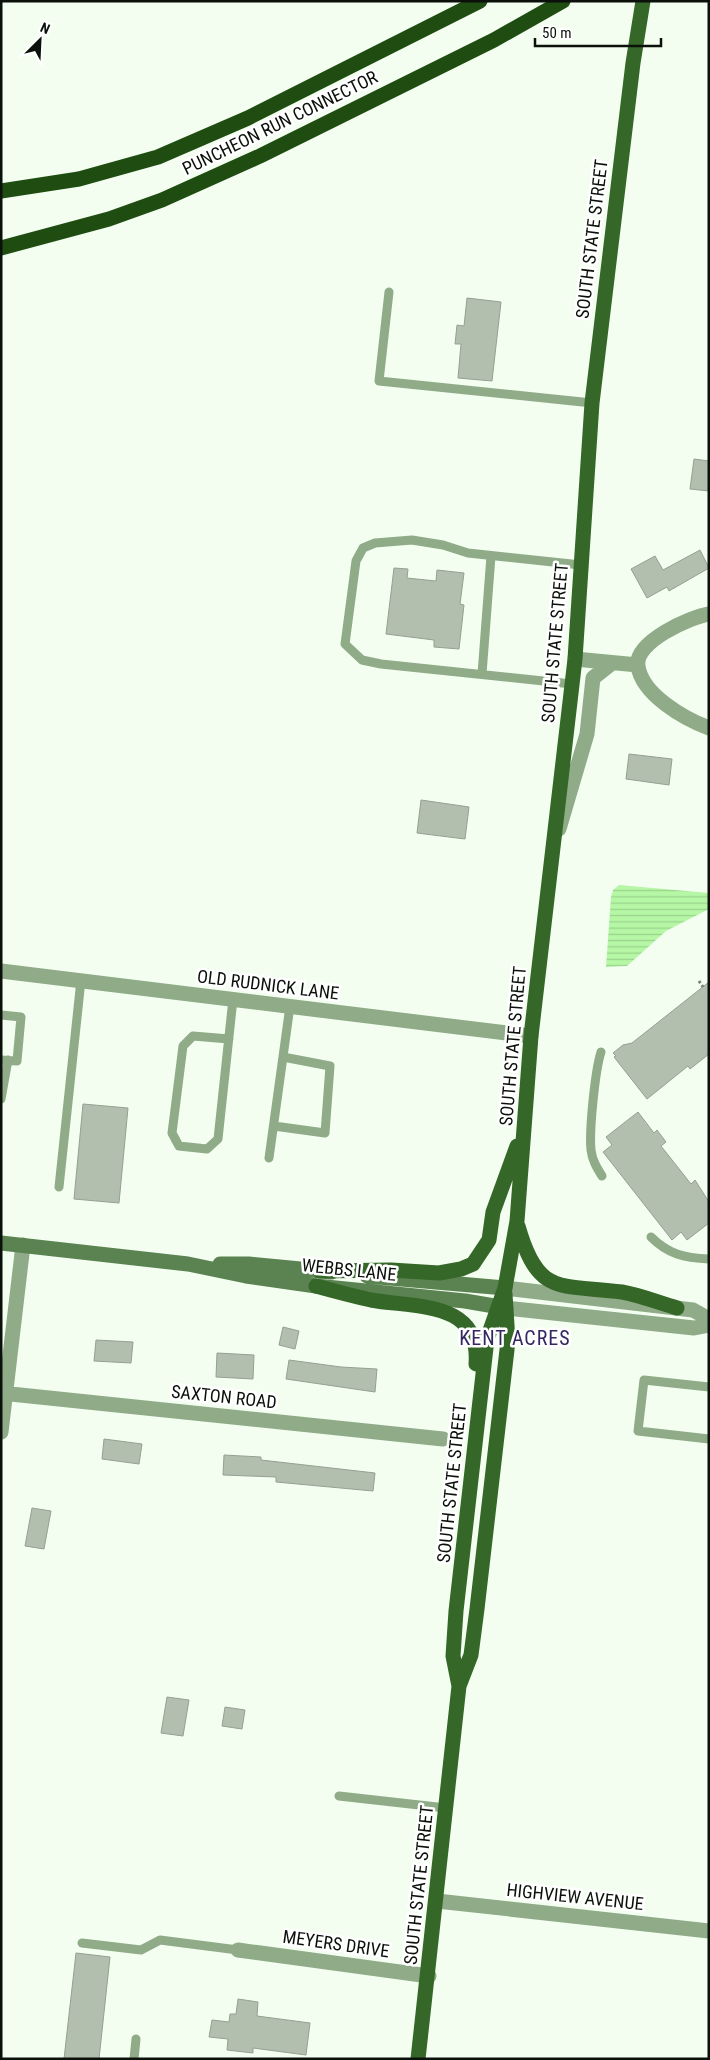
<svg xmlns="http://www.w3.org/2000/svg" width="710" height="2060" font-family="'Roboto Condensed',sans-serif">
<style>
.water{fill:url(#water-rules)}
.building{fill:#b2bfaf;stroke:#94a091}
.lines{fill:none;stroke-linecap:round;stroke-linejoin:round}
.path{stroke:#798178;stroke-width:3;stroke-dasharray:2.5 2.5;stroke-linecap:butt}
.lane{stroke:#8fab88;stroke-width:9}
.street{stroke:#8fab88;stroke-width:15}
.secondary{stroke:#5b8351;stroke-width:15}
.primary{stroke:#356728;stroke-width:15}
.highway{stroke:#1e4c11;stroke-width:15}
.labels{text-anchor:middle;stroke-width:5;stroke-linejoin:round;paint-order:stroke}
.street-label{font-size:18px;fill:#0b100a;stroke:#fff}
.quarter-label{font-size:20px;letter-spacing:1px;fill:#332661;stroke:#fff}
</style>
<defs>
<pattern id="water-rules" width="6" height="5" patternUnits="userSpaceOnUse" patternTransform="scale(1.25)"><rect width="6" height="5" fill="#b5f7a5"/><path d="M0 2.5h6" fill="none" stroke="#9ad38d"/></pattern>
</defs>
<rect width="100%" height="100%" fill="#f3fef1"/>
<path class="water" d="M619,885L709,893V909L666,931L627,966L606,967L611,897L613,890Z"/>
<path class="building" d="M467,298L501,302L492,381L458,378L461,344H455L457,325L464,326Z
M694,459L709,461V491L690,489Z
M700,550L709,568L669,591L667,587L647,598L631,569L655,556L663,570Z
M394,568L408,569L407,578L436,581L437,570L464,573L460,604L464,605L459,649L434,647V640L386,634Z
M629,754L672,759L669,785L626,779Z
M421,800L469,807L465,839L417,833Z
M709,982V1054L690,1069L688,1066L647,1099L614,1057L616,1056L613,1053L623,1045L632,1043Z
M83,1104L128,1108L119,1203L74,1199Z
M638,1112L654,1133L657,1130L666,1142L661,1146L691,1184L695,1180L709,1202V1223L687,1240L681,1232L672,1240L603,1152L612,1145L606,1137Z
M283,1327L299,1331L295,1349L279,1345Z
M96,1340L133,1342L131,1363L94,1361Z
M217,1353L254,1355L253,1379L216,1377Z
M289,1360L341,1367L377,1369L375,1392L286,1379Z
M104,1439L142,1444L139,1464L102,1459Z
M224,1455L261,1457V1460L375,1473L373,1491L276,1482V1477L223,1475Z
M32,1508L51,1511L44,1549L25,1546Z
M167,1697L189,1700L183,1736L161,1733Z
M225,1707L245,1710L242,1729L222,1726Z
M76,1953L110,1957L99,2059H64Z
M238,1999L258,2002L257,2016L310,2023L306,2055L253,2048V2053L227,2050L228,2039L209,2037L212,2020L229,2022L230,2014H236Z"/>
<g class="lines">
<path class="path" d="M699,981L703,987"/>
<path class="lane" d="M389,292L379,381L592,403
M482,674L491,556
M572,684L381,664L362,660L345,644L356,561L363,548L375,543L412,540L443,545L468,553L581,565
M1,1015L21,1017L17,1061L1,1060
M229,1039L193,1036L183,1046L172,1133L179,1146L207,1149L218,1139L233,999
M601,1052C595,1071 589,1131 591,1150C592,1160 597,1168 602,1176
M1,1099L8,1060
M274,1126L325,1133L330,1066L283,1057
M269,1158L290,1006
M59,1187L81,980
M651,1237C668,1254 684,1258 709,1259
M709,1387L644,1380L638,1431L709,1439
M339,1796L446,1808
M82,1943L141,1950L160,1940L238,1950
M134,2059L136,2039"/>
<path class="street" d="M709,614C690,617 634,642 638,666C642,695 685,719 709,728
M575,659L638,665
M559,829L587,734L593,678L612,663
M1,971L531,1036
M505,1288L693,1310L709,1319
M506,1308L694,1328L709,1325
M1,1393L443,1439
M1,1432L23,1245
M437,1901L709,1931
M238,1950L429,1976"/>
<path class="secondary" d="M1,1243L188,1264L246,1276L316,1286L465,1301L506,1308
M220,1264H249L332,1272
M367,1276L505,1288"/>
<path class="primary" d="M518,1226C538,1297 560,1284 622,1292C640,1295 659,1303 677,1308
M320,1271L391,1270L439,1273L461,1269L473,1264L489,1240L493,1212L517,1146
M316,1286C334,1291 353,1296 371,1300C415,1308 481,1300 476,1364
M459,1686L471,1655L477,1609L508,1341L505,1294
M418,2059L459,1686L453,1656L456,1611L487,1339L505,1288L517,1221L531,1036L575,659L592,403L633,63L643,1"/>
<path class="highway" d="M1,191L79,179L158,157L248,118L480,1
M1,248L109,219L162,200L260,156L494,40L563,1"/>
</g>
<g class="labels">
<g class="street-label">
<text transform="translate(280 123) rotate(-26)" y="6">PUNCHEON RUN CONNECTOR</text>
<text transform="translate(592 239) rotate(-83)" y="6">SOUTH STATE STREET</text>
<text transform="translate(555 643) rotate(-85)" y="6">SOUTH STATE STREET</text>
<text transform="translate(268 985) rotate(7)" y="6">OLD RUDNICK LANE</text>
<text transform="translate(513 1046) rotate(-85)" y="6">SOUTH STATE STREET</text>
<text transform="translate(349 1270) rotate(6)" y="6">WEBBS LANE</text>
<text transform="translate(224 1397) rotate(6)" y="6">SAXTON ROAD</text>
<text transform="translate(452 1483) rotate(-84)" y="6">SOUTH STATE STREET</text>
<text transform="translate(419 1885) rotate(-84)" y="6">SOUTH STATE STREET</text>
<text transform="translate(575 1897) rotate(6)" y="6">HIGHVIEW AVENUE</text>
<text transform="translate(336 1944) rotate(8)" y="6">MEYERS DRIVE</text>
</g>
<g class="quarter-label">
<text x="515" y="1345">KENT ACRES</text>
</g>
</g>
<rect width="710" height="2060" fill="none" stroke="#0b100a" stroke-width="5"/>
<g transform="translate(40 40) rotate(24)" stroke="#ffffff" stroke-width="4" paint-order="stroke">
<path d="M0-4L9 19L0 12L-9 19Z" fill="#0b100a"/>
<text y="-8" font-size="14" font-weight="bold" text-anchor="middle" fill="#0b100a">N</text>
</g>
<path d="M535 38v8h126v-8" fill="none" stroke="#0b100a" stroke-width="2.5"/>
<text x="542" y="38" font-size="15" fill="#0b100a" stroke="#ffffff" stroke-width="4" paint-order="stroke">50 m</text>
</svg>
